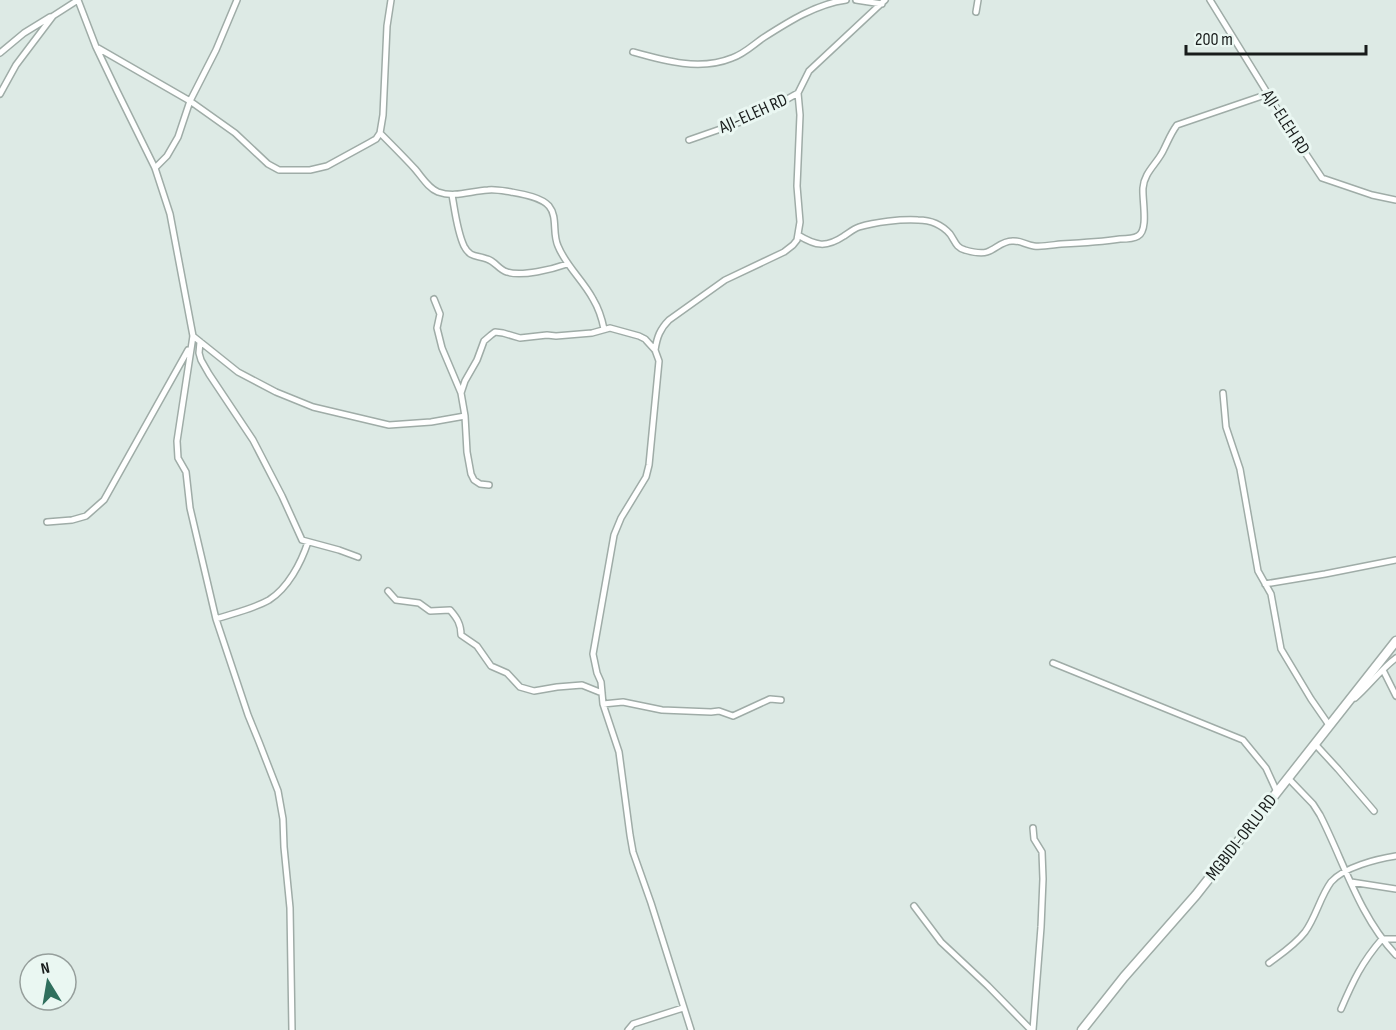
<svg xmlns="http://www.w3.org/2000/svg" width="1396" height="1030" font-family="'Sofia Sans Condensed',sans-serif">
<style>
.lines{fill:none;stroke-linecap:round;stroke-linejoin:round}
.minor-casing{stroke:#9faca7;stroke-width:8}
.secondary-casing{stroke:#9faca7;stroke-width:11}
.minor{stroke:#fff;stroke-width:5}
.secondary{stroke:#fff;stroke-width:8}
.labels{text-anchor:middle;stroke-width:6;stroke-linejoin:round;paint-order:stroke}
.street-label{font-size:18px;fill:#181c1b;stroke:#eaf7f2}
</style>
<rect width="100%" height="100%" fill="#ddeae5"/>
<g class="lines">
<g class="minor-casing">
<path id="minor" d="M78,0L96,47L117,91L155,168L170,214L193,336L177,441L178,458L186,472L190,508L216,619L248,715L259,742L278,791L283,819L284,847L290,908L292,1030
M856,0L882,4
M1210,0L1292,133L1322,178L1372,195L1396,200
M976,12L978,0
M98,48L190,101L235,133L268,164L279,170H310L327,166L369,143L376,139L380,133L383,115L387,26L391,0
M633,52C665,61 700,71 732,58C744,54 753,45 763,38C788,22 816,4 846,0
M0,53L24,33L50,17
M0,94L16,65L53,16L78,0
M380,133C392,145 404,157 415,169C422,177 428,188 438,192C455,198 470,191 488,190C495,189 504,191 511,192C522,194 541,197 549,206C558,217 552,233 558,246C566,266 583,280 593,299C599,309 602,319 604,329
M689,140L755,117L798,93L809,71L885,0
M155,168L167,156L178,137L190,101L216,50L237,0
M452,195C455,211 457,231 464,246C470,258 477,255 487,259C495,261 499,270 507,272C522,277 553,269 567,264
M798,235C816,246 826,248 844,236C849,233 853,229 859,227C875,222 901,219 918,220C930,220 942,225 950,234C955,241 956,248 965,250C972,252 981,254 987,252C996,249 1002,241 1012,241C1020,240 1026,245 1034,246C1042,247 1052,245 1061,244C1081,243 1100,242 1120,239C1125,239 1133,239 1138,236C1149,230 1142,200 1143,188C1144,172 1158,163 1164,149C1168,141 1171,133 1177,125L1268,94
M434,299L440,314L437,328L442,348L461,393L465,416L467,452L471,474L474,480L480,484L489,485
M193,336L238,372L276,392L313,407L389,425L431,422L465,416
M200,342L199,353L201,360L209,374L253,440L282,496L302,540L339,550L358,557
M655,350C657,337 660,329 669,320L725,280L784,252L793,245L797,240L800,222L797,186L800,115L798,93
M461,393L465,381L477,360L484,341L491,335L495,332L503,333L520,338L547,335L556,336L592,333L610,328L639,336L645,339L655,350L659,361L649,465L646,477L621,518L614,535L593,654L597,673L601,682L603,704L619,752L630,835L633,852L651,903L691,1030
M1223,393L1226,427L1240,469L1258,571L1271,594L1281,649L1311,699L1329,725
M47,522L72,520L86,516L104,500L188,350
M1265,584L1325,574L1396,560
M388,591L396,600L419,603L430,611L450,610C457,618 461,624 461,635L477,646L491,666L507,673L520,687L534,691L557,687L582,685L602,693
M216,619C234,613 253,609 269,600C288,588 301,563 308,542
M1053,663L1243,740L1266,768L1277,792
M1383,670L1396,696
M1355,698C1369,686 1381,669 1396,658
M603,704L623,702L662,710L711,712L719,711L733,716L770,699L781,700
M1315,744L1338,769L1374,811
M1288,778L1313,804L1320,815C1344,862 1359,916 1396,955
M1351,882L1396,889
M914,906L941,942L988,986L1031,1030
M1269,963C1281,954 1295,945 1305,932C1316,917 1320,897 1331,882C1344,867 1377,859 1396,856
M1341,1009C1353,981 1362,962 1382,939H1396
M628,1030L633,1024L683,1008
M1033,1030L1041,927L1043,879L1042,852L1034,839L1033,828"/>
</g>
<g class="secondary-casing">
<path id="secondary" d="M1082,1030L1124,977L1196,895L1396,641"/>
</g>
<use href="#minor" class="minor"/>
<use href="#secondary" class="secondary"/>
</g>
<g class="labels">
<g class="street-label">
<text transform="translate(753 113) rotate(-24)" y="6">AJI-ELEH RD</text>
<text transform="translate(1286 122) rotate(57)" y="6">AJI-ELEH RD</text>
<text transform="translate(1241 837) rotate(-52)" y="6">MGBIDI-ORLU RD</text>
</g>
</g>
<g transform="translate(48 982) rotate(349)"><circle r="28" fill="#eaf7f2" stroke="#969f9c" stroke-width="1.5"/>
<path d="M0-4.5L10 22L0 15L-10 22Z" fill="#2f6f5d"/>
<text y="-9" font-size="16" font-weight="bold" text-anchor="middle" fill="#181c1b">N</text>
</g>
<path d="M1186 45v9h180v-9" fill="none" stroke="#181c1b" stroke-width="3"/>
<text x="1195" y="45" font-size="18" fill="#181c1b" stroke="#eaf7f2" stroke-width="4.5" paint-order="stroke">200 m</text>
</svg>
